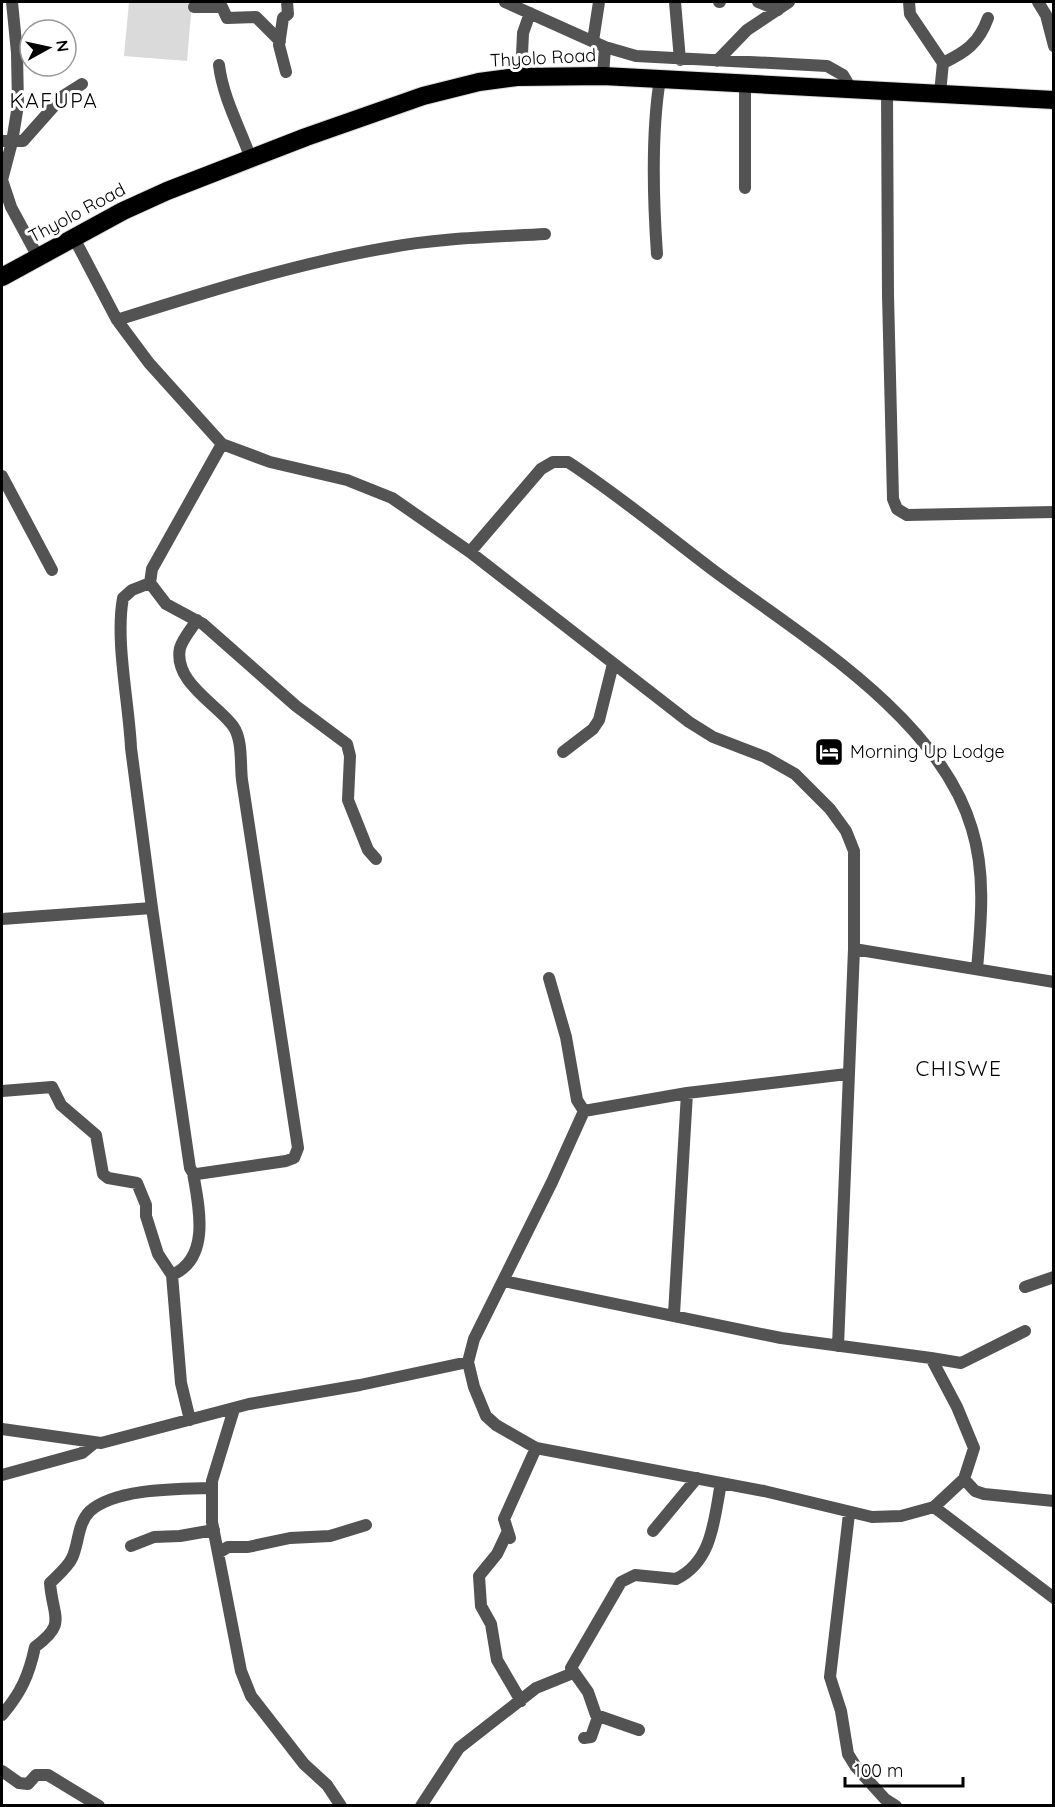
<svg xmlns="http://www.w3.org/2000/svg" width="1055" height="1807" font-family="Quicksand,sans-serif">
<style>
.park{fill:#dadada}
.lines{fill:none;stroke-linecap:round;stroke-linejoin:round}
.highway-casing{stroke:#dbdbdb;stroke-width:20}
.minor{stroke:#535353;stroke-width:12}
.highway{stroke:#000;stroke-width:18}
.labels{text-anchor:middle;stroke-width:6;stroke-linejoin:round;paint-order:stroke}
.street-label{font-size:18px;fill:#000;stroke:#fff}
.poi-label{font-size:18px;fill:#000;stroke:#fff;text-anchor:start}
.quarter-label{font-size:21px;letter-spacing:1.5px;fill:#000;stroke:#fff}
</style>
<rect width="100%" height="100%" fill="#fff"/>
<path class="park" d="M129,2H192L187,61L124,56Z"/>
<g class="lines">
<g class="highway-casing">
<path id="highway" d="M2,277L123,211L167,191L306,137L423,96L479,82L517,77L603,76L1054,100"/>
</g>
<path class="minor" d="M12,2L17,53L18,105L12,142L2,180L11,207L38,257
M505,2L605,47L636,56L827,66L843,75L850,87
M675,2L680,60
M719,2H720
M758,2L778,10
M909,2L910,14L943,63L940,93
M1038,2L1046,15L1054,46
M194,7H222L227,18L256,17L280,41
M593,41L599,2
M717,61L747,30L789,2
M943,63C966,52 979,43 988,18
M219,65C223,98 240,128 251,159
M286,72L279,45L283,18L288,14L287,2
M603,76L605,47
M521,77L523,33L530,13
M745,83V188
M887,90L888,295L893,499L897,509L907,515L1054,512
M2,141H23L63,96L82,84
M74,238L117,320L149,363L222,444L270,462L347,480L392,498L470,552L689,722L713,737L765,757L795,774L830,809L846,831L854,851V949L838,1346
M657,254C653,197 651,134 660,79
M117,320C206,292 294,264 386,248C438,238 492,237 545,234
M222,444L152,569L150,583L166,604L203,624L296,706L347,744L350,756L348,800L368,850L376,859
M2,476L52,570
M470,552L541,469L553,462H568C620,496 668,536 717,573C805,638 940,719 972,829C986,874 981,923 977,969
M150,583L132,590L123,598C115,641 129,703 131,748L152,908L190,1168L193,1173L197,1174L286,1161L294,1158L298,1148L242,780C240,764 243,740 233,726C217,704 173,682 180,648C183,638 192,628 197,620
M563,752L593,729L599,720L613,664
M2,919L152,908
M854,949L1054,982
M549,978L566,1037L577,1100L584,1111
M2,1091L52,1087L61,1105L96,1135L103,1174L108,1178L137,1183L146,1205V1216L158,1254L172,1275L181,1383L190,1420
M172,1275C211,1258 199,1207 193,1173
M504,1281L781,1338L931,1358L957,1407L974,1448L964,1479L934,1507L901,1516L872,1517L764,1491L536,1448L496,1425L486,1416L474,1387L468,1362L474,1339L552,1182L584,1111L687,1093L847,1074
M1025,1287L1054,1277
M674,1314L687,1093
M931,1358L961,1363L1025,1331
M234,1409L212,1481V1522L241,1671L251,1696L304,1764L327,1785L341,1806
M2,1429L101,1443L249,1404L360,1385L468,1362
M2,1475L82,1453L93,1444
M964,1479L975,1491L984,1494L1054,1501
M934,1507L1054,1598
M849,1514L830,1677L841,1711L848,1754L856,1767L885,1799L896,1806
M653,1531L697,1478
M507,1533L497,1554L479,1576L481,1606L491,1624L497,1660L521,1701
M510,1538L504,1519L536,1448
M131,1546L154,1537L180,1536L214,1530
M218,1553L228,1547H248L290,1538L330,1536L366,1525
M2,1715C21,1693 29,1675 35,1647C67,1623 53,1619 50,1583C57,1576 68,1567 72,1558C79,1544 77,1524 90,1511C116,1488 178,1489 212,1488
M639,1730L596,1715L588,1692L571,1668L621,1582L635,1575L676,1579C713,1561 714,1519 721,1483
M584,1738L591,1737L598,1717
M2,1771L19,1783L28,1784L36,1775H48L99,1806
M421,1806L459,1748L536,1688L573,1673"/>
<use href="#highway" class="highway"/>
</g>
<defs>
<g id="hotel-square" transform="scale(1.5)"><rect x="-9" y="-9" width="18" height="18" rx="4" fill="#000" stroke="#fff"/><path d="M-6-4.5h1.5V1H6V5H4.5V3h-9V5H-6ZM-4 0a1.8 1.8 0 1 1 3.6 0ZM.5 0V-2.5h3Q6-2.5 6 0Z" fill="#fff"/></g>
</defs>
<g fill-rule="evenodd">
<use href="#hotel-square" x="829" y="752"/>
</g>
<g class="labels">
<g class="street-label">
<text transform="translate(543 58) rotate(-3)" y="6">Thyolo Road</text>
<text transform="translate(77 213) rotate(-28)" y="6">Thyolo Road</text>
</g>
<g class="poi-label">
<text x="850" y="758">Morning Up Lodge</text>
</g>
<g class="quarter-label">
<text x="54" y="108">KAFUPA</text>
<text x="959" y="1076">CHISWE</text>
</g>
</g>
<rect width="1055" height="1807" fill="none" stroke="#000000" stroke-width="6"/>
<g transform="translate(48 48) rotate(82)"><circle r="28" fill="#ffffff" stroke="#999999" stroke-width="1.5"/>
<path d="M0-4.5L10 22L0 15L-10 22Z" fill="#000000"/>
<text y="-9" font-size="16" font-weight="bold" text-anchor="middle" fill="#000000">N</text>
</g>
<path d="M845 1777v9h118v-9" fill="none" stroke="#000000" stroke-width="3"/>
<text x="854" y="1777" font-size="18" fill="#000000" stroke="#ffffff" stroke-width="4.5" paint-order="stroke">100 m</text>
</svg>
